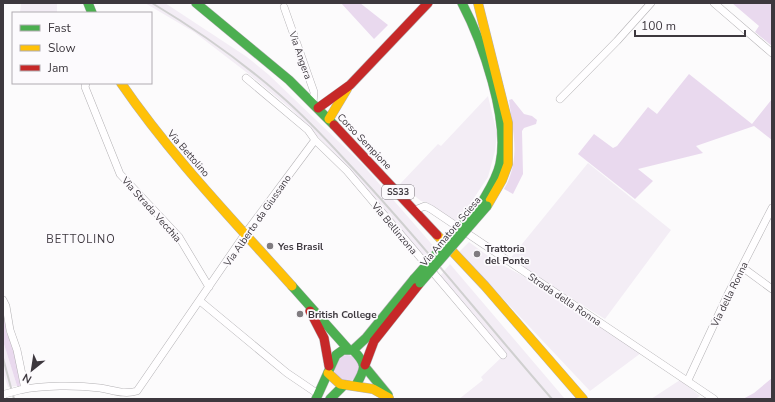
<svg xmlns="http://www.w3.org/2000/svg" width="775" height="402" font-family="'Nunito Sans',sans-serif">
<style>
.built{fill:#f3edf5}
.green{fill:#e9d9ee}
.lines{fill:none;stroke-linecap:round;stroke-linejoin:round}
.street-casing{stroke:#b3b1b4;stroke-width:8}
.fast-casing{stroke:#b3b1b4;stroke-width:10}
.slow-casing{stroke:#b3b1b4;stroke-width:10}
.jam-casing{stroke:#b3b1b4;stroke-width:10}
.street{stroke:#fffeff;stroke-width:7}
.fast{stroke:#4caf50;stroke-width:9}
.slow{stroke:#ffc107;stroke-width:9}
.jam{stroke:#c62828;stroke-width:9}
.rail{stroke:#d0d0d0;stroke-width:2}
.street-bridge-casing{stroke:#b3b1b4;stroke-width:8;stroke-linecap:butt}
.fast-bridge-casing{stroke:#b3b1b4;stroke-width:10;stroke-linecap:butt}
.street-bridge{stroke:#fffeff;stroke-width:7}
.fast-bridge{stroke:#4caf50;stroke-width:9}
.poi-dot{fill:#807c80;stroke:#fcfafd;stroke-width:1.5}
.labels{text-anchor:middle;stroke-width:3.5;stroke-linejoin:round;paint-order:stroke}
.shield{fill:#fcfafd;stroke:#767277;stroke-width:1}
.shield-label{font-size:9px;font-weight:bold;fill:#3d383e}
.street-label{font-size:10px;fill:#3d383e;stroke:#fcfafd}
.poi-label{font-size:10px;font-weight:bold;fill:#3d383e;stroke:#fcfafd;text-anchor:start}
.neighbourhood-label{font-size:11px;letter-spacing:1px;fill:#3d383e;stroke:#fcfafd}
</style>
<rect width="100%" height="100%" fill="#fcfbfc"/>
<path class="built" d="M21,3H57V13H20Z
M145,3H165L247,57L269,75L362,164L436,249L426,261L338,157L291,109L250,75L194,32Z
M488,96L497,134L495,151L488,177L456,225L425,202L421,201L400,184L438,144L441,146Z
M588,163L671,230L605,319L509,260Z
M469,242L495,261L525,277L641,353L590,391L459,252Z
M450,264L565,399H459L483,380L481,377L506,353L440,276Z
M3,341L17,386L8,387L3,372Z
M680,380L700,396L695,399H651Z"/>
<path class="green" d="M341,3H360L388,25L374,39Z
M732,3H772V46L755,32L759,26Z
M689,74L752,124L772,99V140L754,126L696,146L703,153L638,169L653,181L635,199L578,154L594,134L613,148L617,146L648,107L657,114Z
M512,99L524,114L532,116L537,120L536,124L524,128L522,131L523,174L513,194L504,189C521,160 513,132 509,100Z
M3,310L6,331L14,350L22,386H17L3,341Z
M334 368a13 13 0 1 1 26 0a13 13 0 1 1-26 0Z
M772,378V399H743L754,393Z"/>
<g class="lines">
<g class="street-casing">
<path id="street" d="M714,3L772,53
M284,7L314,92L313,103
M246,78L308,130L315,140L347,171L503,355
M86,83L85,87L120,174L179,237L209,287
M560,99L617,41L651,3
M415,210L425,206L431,209L714,399
M742,267L772,289
M3,300L6,306L10,330L17,350L25,389
M200,301L287,373L318,394
M688,380L729,292L772,208
M20,390C43,385 77,385 100,388C113,390 124,395 137,391L245,234L315,140"/>
</g>
<g class="fast-casing">
<path id="fast" d="M88,3L92,13
M196,3L289,80L334,125
M462,3C482,41 510,120 500,164C497,178 489,190 482,202
M292,286L349,350
M353,350L366,338L414,279
M365,367L388,395
M316,399L336,355L343,350H353C367,364 366,368 356,385
M330,399L344,385"/>
</g>
<g class="slow-casing">
<path id="slow" d="M478,3L508,123V164L502,180L487,206
M121,83C171,156 233,220 292,286
M329,119L347,89
M437,235L485,286L583,399
M328,373L340,384L373,389L389,398"/>
</g>
<g class="jam-casing">
<path id="jam" d="M318,108L350,85L428,3
M334,125L437,235
M310,311L324,338L329,366
M365,365L374,341L420,283"/>
</g>
<use href="#street" class="street"/>
<use href="#fast" class="fast"/>
<use href="#slow" class="slow"/>
<use href="#jam" class="jam"/>
<path class="rail" d="M152,3C197,30 240,60 280,95C303,115 325,138 346,161C418,237 483,320 552,399
M3,358L14,399"/>
<g class="street-bridge-casing">
<path id="street-bridge" d="M5,394L20,390"/>
</g>
<g class="fast-bridge-casing">
<path id="fast-bridge" d="M414,279L482,202
M420,283L487,206"/>
</g>
<use href="#street-bridge" class="street-bridge"/>
<use href="#fast-bridge" class="fast-bridge"/>
</g>
<g class="poi-dot">
<circle cx="270" cy="246" r="4"/>
<circle cx="477" cy="254" r="4"/>
<circle cx="300" cy="314" r="4"/>
</g>
<g class="labels">
<rect class="shield" x="382" y="185" width="32" height="14" rx="3"/>
<g class="shield-label">
<text x="398" y="195">SS33</text>
</g>
<g class="street-label">
<text transform="translate(301 55) rotate(71)" y="4">Via Angera</text>
<text transform="translate(365 141) rotate(46)" y="4">Corso Sempione</text>
<text transform="translate(189 153) rotate(49)" y="4">Via Bettolino</text>
<text transform="translate(152 209) rotate(48)" y="4">Via Strada Vecchia</text>
<text transform="translate(257 220) rotate(-55)" y="4">Via Alberto da Giussano</text>
<text transform="translate(395 228) rotate(50)" y="4">Via Bellinzona</text>
<text transform="translate(450 231) rotate(-50)" y="4">Via Amatore Sciesa</text>
<text transform="translate(729 294) rotate(-64)" y="4">Via della Ronna</text>
<text transform="translate(565 299) rotate(34)" y="4">Strada della Ronna</text>
</g>
<g class="poi-label">
<text x="278" y="250">Yes Brasil</text>
<text x="485" y="252">Trattoria<tspan x="485" dy="12">del Ponte</tspan></text>
<text x="308" y="318">British College</text>
</g>
<g class="neighbourhood-label">
<text x="81" y="243">BETTOLINO</text>
</g>
</g>
<rect width="775" height="402" fill="none" stroke="#3d383e" stroke-width="8"/>
<rect x="12" y="12" width="140" height="72" fill="#fcfafd" stroke="#b0acb1"/>
<rect x="20" y="25" width="20" height="6" fill="#4caf50" stroke="#b0acb1"/>
<text x="48" y="32" font-size="12" fill="#3d383e">Fast</text>
<rect x="20" y="45" width="20" height="6" fill="#ffc107" stroke="#b0acb1"/>
<text x="48" y="52" font-size="12" fill="#3d383e">Slow</text>
<rect x="20" y="65" width="20" height="6" fill="#c62828" stroke="#b0acb1"/>
<text x="48" y="72" font-size="12" fill="#3d383e">Jam</text>
<g transform="translate(32 370) rotate(210)" stroke="#fcfafd" stroke-width="3" paint-order="stroke">
<path d="M0-3L7 15L0 10L-7 15Z" fill="#3d383e"/>
<text y="-6" font-size="11" font-weight="bold" text-anchor="middle" fill="#3d383e">N</text>
</g>
<path d="M635 30v6h110v-6" fill="none" stroke="#3d383e" stroke-width="2"/>
<text x="641" y="30" font-size="12" fill="#3d383e" stroke="#fcfafd" stroke-width="3" paint-order="stroke">100 m</text>
</svg>
